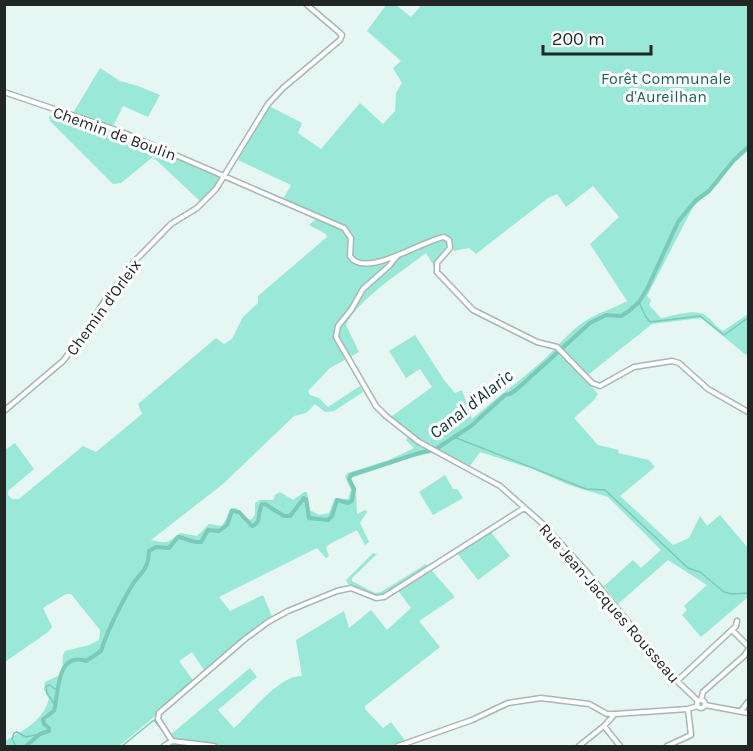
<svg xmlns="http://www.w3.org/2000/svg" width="753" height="751" font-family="Karla,sans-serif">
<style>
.green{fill:#9ae8d7;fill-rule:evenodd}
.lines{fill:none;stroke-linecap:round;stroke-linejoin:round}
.stream{stroke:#7ac9b9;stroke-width:1.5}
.canal{stroke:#7ac9b9;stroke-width:4}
.minor-casing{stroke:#a8b7b3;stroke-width:7}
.minor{stroke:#fff;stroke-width:4}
.labels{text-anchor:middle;stroke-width:6;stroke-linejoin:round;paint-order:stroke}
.park-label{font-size:16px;fill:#1e5f53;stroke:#fff}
.street-label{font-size:16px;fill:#212725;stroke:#fff}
.water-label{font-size:18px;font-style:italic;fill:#0c332c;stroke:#fff}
</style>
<rect width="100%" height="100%" fill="#e6f6f2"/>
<path class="green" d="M419,4L748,5V151L729,167L718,184L693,207L647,296L651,300L649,305L661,318C673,316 693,308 705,315C711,319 716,327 723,331L748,314V353L746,355L701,318L652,324L584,378L598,394L594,400L574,418L598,445L619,450L618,453L649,460L655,467L620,496L673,545L689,538L700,516L707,526L720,515L748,548V597L701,637L682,615L687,610L684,606L707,585L668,560L618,604L604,586L633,560L641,568L661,550L608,497L569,485L533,469L480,452L470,466L461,461L457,465L432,453L413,457L351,478L356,491L357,514L365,510L367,512L360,523L369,542L365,545L357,530L328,545L326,548L329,556L326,558L317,548L219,597L230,611L263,595L274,621L254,634L206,673L192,652L179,661L195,683L119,746H5V741C24,730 42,722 49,699L44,690L45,682L62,674L63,655L65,651L89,645L99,640L100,630L71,594H66L43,608L52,627L48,632L5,662V450L15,443L34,469L8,491V495L12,499H19L83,446L96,452L142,414L138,404L216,338L224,344L232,339L243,317L258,303V296L327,237L326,234L309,225L316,219L281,203L291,185L238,160L269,106L302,123L298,133L321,149L360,103L383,124L395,111L396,93L402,83L393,68L401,61L367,31L386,5H396L411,17L420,7ZM593,186L619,217L590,244L627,301C613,309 599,312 585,321C568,332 556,349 541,362C519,382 494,399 472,419L462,390L455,393L444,380L415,335L389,351L406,378L420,369L432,387L388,419L408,437L406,440L414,448L389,460L348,473L345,476L351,490L348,499L335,498L329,513L319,515L310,510L307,492H304L293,500L280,492L275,495L273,500H260L255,503V515L251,520L244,517L236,508H231C226,515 229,518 221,526L209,524L197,536L180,533C167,543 168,544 151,540L223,484L294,416L306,413L315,404L325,412L334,411L363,392L360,386L328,407L319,398L310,395L308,391L330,368L359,352L346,325C357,300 404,270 426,253L434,266L448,245L445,240L440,239L420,247L417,244L441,236L451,240L454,251L469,248L476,254L548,198L557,194L566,207Z
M100,68L120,81L138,86L160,95L148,117L123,106L113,126L120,129L119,133L223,178L214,190L201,202L153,157L121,183L113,184L50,121L49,116L54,115L70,118Z
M445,475L453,489H457L463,498L433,515L419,492Z
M490,531L510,556L478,580L457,553Z
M373,553L377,554L352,578V581L375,593L381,592L426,564L455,597L419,621L440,647L365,706V709L383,728L391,722L409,746H170L175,743L169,736L250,668L257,677L218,710L234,728C250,714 279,675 302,676L296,640L344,611L349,628L371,610L387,630L411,608L399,592L394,590C373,600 367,593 348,584L346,580Z"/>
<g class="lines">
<path class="stream" d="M639,302L646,317L650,322L700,316L724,335L748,318
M454,437L586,489L605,490L688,568L700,572L724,592L732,594L748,593
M55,705L47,693L46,686L50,685L55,689L59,687
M16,746L12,739L14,733L17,732L26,737L40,734
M122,746L154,720L167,736"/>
<path class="canal" d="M26,746L40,734L49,731V728L44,724L43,719L54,711C59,693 56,651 86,661L101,651C108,629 119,608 131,587C140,571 148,573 149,551L156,547L169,548L178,537C186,538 193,543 201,542L208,530L219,531L227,525L232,511L239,512L252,526C262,523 257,512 262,504H265L284,516H290L304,498L306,499L309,518L328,520L332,516L337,500L348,503L352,501L354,489L349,479L351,475L419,453L436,449L471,426L505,395L510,394L516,390L590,323L606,315L621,316L629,311L639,302L647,289L678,222L695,201L709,191L734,160L748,147"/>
<g class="minor-casing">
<path id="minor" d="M4,92L122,132L344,228L351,238L350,256C364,280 423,240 444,237L449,240L450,248L437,263V272L473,310L537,342L557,347L592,383L600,386L634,367L672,361L679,363L708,389L748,412
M397,256L389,266L363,289L351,310L338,326L336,337L376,406L386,416L419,442L500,486L544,525L586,571L677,681L698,701
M4,411L63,361L81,338L113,288L130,273L133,263L171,224L197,208L216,189L268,104L283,88L340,40L342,35L340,33L306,4
M732,630L748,646
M677,681L736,626L737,621
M697 704a4 4 0 1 1 8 0a4 4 0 1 1-8 0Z
M701,700L703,692L744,656L748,650
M705,705L748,713
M741,711L748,702
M604,726L620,746
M172,741L158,719L159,713L245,639L268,622L288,611L337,591L351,588L376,598L384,597L524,508
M172,741L214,746
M164,746L172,741
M398,746L472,720L508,703L541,698L589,704L607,714H615L688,709L697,706
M579,746L604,726L615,714
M667,746L691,735L688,709"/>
</g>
<use href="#minor" class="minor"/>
</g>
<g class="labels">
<g class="park-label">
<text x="666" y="84">Forêt Communale<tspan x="666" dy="18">d'Aureilhan</tspan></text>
</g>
<g class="street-label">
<text transform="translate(115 133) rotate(20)" y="6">Chemin de Boulin</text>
<text transform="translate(103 307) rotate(-54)" y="6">Chemin d'Orleix</text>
<text transform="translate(610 603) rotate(49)" y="6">Rue Jean-Jacques Rousseau</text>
</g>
<g class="water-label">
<text transform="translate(471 404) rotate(-38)" y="6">Canal d'Alaric</text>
</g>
</g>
<rect width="753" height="751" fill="none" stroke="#212725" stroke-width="12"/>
<path d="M543 45v9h108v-9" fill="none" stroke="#212725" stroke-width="3"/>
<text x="552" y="45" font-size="18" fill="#212725" stroke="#ffffff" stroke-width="4.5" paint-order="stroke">200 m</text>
</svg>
